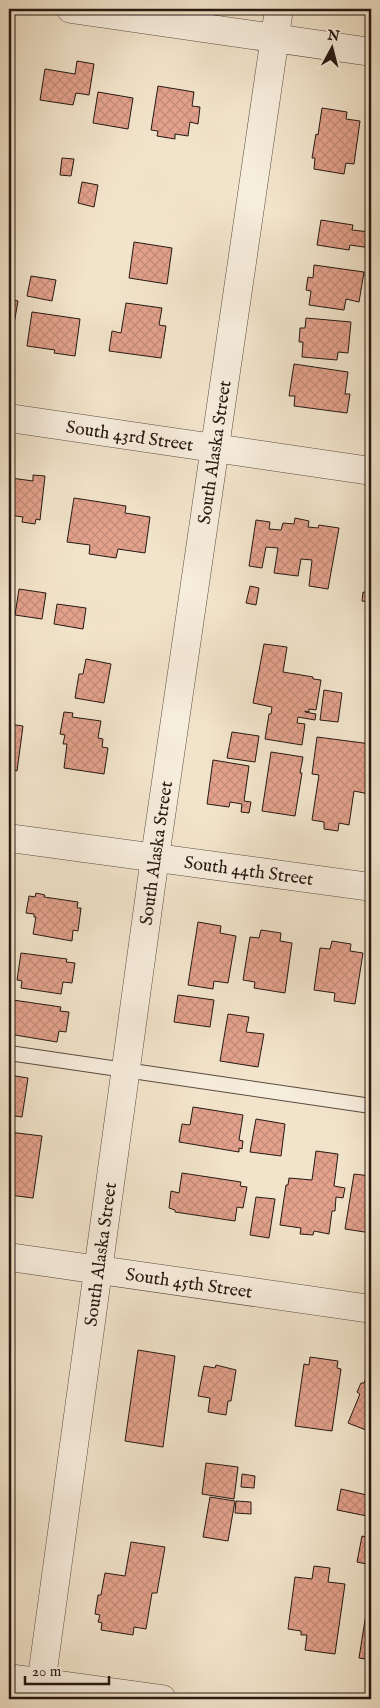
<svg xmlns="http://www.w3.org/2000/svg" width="380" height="1708" viewBox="0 0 380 1708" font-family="'IM FELL English',serif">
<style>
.building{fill:url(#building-cross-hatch);stroke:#261812}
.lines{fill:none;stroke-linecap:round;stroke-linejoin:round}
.service-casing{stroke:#594b40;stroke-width:16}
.minor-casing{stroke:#594b40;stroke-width:29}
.tertiary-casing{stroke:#594b40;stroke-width:29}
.service{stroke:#f7eddd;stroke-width:14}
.minor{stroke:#f7eddd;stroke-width:28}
.tertiary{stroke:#f7eddd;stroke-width:28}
.labels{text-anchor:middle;stroke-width:4;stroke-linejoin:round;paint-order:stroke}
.street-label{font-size:18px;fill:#261812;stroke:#f7eddd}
</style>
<defs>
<pattern id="building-cross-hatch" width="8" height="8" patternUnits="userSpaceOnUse" patternTransform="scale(1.25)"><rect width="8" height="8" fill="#e4a28d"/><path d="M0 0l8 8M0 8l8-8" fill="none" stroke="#c38b79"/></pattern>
</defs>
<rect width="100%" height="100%" fill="#f2e4cb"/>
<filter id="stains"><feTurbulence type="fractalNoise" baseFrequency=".004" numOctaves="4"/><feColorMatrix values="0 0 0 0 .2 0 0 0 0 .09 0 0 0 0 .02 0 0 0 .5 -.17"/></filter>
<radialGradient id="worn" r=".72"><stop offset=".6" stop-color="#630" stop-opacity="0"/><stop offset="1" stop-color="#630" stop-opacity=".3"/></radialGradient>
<g class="building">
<polygon points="77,61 94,64 89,95 76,93 73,105 40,100 45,69 75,74"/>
<polygon points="158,86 194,92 192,106 200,107 198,124 190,122 188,136 175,134 175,139 157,136 158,131 151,130"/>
<polygon points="98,92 133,98 128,129 93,123"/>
<polygon points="322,108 347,112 346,119 360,121 354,164 346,163 344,174 314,169 315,158 312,158 316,134 318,135"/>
<polygon points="62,158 74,159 71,176 60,175"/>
<polygon points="82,182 98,185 94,207 78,203"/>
<polygon points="321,220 353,225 352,230 370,232 371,223 371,248 350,245 349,250 317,245"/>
<polygon points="134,242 172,248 167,284 129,278"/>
<polygon points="368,256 371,256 371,277 365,276"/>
<polygon points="314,265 364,272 359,302 346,299 344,310 309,305 311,291 306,290 308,277 313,278"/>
<polygon points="31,276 56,280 52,301 27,296"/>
<polygon points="9,299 18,301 10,347 9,347"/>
<polygon points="126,303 162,308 159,325 166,326 161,358 109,351 112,331 121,333"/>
<polygon points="32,312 80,319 75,356 54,353 55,350 27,346"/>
<polygon points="306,318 351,322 348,353 338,352 337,360 302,357 303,342 299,342 300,328 305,328"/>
<polygon points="294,364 348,372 345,394 350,394 347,413 294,406 295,396 289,396"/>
<polygon points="33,475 45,476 40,520 36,519 35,524 22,522 23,517 9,515 9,480 11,480 11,478 33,481"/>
<polygon points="74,498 126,506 125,513 150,517 145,553 118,549 116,558 89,554 90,545 67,542"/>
<polygon points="295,518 309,521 308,527 318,528 319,525 339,528 328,589 309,586 312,560 301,559 298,576 274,573 278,548 266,547 262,568 249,566 256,520 270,522 269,529 281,530 283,523 294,524"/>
<polygon points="250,586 259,588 256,605 246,603"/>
<polygon points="19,589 46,593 42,619 15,615"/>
<polygon points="363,592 371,593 371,602 362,601"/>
<polygon points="57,604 86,608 83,629 54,624"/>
<polygon points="264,644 287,647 283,672 313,677 313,679 321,680 316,710 309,709 309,712 305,711 305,712 316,714 315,720 298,717 297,723 305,724 302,745 265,739 269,714 271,714 272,707 253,703"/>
<polygon points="86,659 111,664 104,703 75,698 79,674 83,674"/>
<polygon points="324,690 342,693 338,722 320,720"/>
<polygon points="64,712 73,713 72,717 101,721 98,738 103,739 102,747 108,748 104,774 64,768 67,744 63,744 65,735 60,734"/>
<polygon points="9,724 23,726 17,771 9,769"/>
<polygon points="232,732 259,736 255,762 227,758"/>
<polygon points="317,737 371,744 371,781 369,794 354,791 349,825 339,823 338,831 324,829 324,822 312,820 319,775 312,774"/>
<polygon points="271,752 303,757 300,773 302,773 295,816 262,811"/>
<polygon points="213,760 249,766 244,801 251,802 249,813 241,812 242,804 230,802 229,807 207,804"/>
<polygon points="36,893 45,895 44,897 78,902 77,908 81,908 78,931 73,930 72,941 33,934 36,917 34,917 34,914 26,913 29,896 35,897"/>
<polygon points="198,922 221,926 220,933 236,936 228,983 214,981 213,989 188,985"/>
<polygon points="261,930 281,933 280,941 292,943 285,993 254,988 255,982 243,980 250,937 259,938"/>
<polygon points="332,941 351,944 350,951 363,953 355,1004 334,1001 335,993 314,990 320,948 330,949"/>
<polygon points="21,953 67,959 66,962 75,963 72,983 63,982 61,994 21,988 22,981 17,980"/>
<polygon points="178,995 214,1000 210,1027 174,1022"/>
<polygon points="13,1000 61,1007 60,1011 69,1012 66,1032 59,1031 57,1042 9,1034"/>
<polygon points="228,1014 249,1017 246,1032 264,1034 258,1067 220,1061"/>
<polygon points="9,1075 28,1078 22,1117 9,1115"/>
<polygon points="193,1107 243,1115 239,1140 243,1141 242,1149 239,1148 239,1152 179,1142 182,1124 190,1125"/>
<polygon points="256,1119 285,1124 281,1156 250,1152"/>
<polygon points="9,1132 42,1136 33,1198 9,1195"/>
<polygon points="316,1151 338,1154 334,1186 345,1188 343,1198 336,1197 335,1211 332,1211 329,1234 314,1231 313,1235 300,1234 301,1228 280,1225 286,1185 288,1185 289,1178 312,1180"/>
<polygon points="182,1173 241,1182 240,1186 247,1187 243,1208 237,1207 235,1221 175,1212 175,1210 169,1208 171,1191 179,1193"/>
<polygon points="354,1174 371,1176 371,1233 345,1229"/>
<polygon points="256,1197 275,1199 269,1238 250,1235"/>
<polygon points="138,1350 175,1356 163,1447 125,1441"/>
<polygon points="310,1357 338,1361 337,1368 341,1369 332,1431 295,1426 304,1364 309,1365"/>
<polygon points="216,1365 236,1370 231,1401 228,1401 226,1415 208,1412 210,1398 198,1396 204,1366 215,1368"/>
<polygon points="369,1371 371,1372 371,1432 348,1423 360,1394 357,1392 361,1383 364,1383"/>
<polygon points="206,1463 238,1467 234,1499 202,1494"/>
<polygon points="242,1474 255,1476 254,1488 241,1487"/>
<polygon points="341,1489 371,1496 367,1516 337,1510"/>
<polygon points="210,1497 235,1501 228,1541 203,1537"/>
<polygon points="236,1501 251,1502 251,1514 235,1513"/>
<polygon points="371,1532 371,1565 357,1562 362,1536 370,1538"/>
<polygon points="131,1542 165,1547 157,1593 152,1593 146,1629 134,1627 133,1635 101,1630 102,1623 98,1622 100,1615 95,1614 98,1595 101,1595 105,1573 125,1576"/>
<polygon points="314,1566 330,1568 328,1582 345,1584 335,1654 305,1650 307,1635 301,1635 301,1631 288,1629 295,1577 312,1579"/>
<polygon points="370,1606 371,1606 371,1660 359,1658 366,1614 368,1614"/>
</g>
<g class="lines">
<defs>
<polyline id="service" points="9,1053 371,1106"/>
<g id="minor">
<polyline points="71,9 371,52"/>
<path id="s1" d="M 9,418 L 371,471"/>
<path id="s2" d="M 9,838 L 371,887"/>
<path id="s3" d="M 9,1257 L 371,1309"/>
<polyline points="9,1678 162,1699"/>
</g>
<g id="tertiary">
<path id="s4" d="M 39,1699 L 155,857 L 279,9"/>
</g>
</defs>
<use href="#service" class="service-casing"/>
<use href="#minor" class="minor-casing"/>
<use href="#tertiary" class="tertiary-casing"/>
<use href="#service" class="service"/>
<use href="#minor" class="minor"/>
<use href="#tertiary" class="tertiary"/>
</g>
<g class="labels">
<g class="street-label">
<text dy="6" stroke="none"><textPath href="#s1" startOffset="122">South 43rd Street</textPath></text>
<text dy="6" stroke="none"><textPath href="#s4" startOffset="1259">South Alaska Street</textPath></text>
<text dy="6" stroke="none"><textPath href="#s4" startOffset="854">South Alaska Street</textPath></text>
<text dy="6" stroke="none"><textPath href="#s2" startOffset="242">South 44th Street</textPath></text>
<text dy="6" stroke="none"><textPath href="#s4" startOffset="449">South Alaska Street</textPath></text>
<text dy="6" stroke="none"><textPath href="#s3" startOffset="182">South 45th Street</textPath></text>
</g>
</g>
<rect width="380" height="1708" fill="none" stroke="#f2e4cb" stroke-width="30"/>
<rect x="10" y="10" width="360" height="1688" fill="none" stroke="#261812" stroke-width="2.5"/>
<rect x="15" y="15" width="350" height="1678" fill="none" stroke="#261812"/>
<g transform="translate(332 48) rotate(7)" stroke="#f7eddd" stroke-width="4" paint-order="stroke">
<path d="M0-4L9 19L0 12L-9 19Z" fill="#261812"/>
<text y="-8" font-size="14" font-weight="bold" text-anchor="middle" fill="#261812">N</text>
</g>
<path d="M25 1676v8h84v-8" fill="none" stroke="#261812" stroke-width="2.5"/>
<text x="32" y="1676" font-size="15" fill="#261812" stroke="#f7eddd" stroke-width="4" paint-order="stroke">20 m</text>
<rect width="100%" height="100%" filter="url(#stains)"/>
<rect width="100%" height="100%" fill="url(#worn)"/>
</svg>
